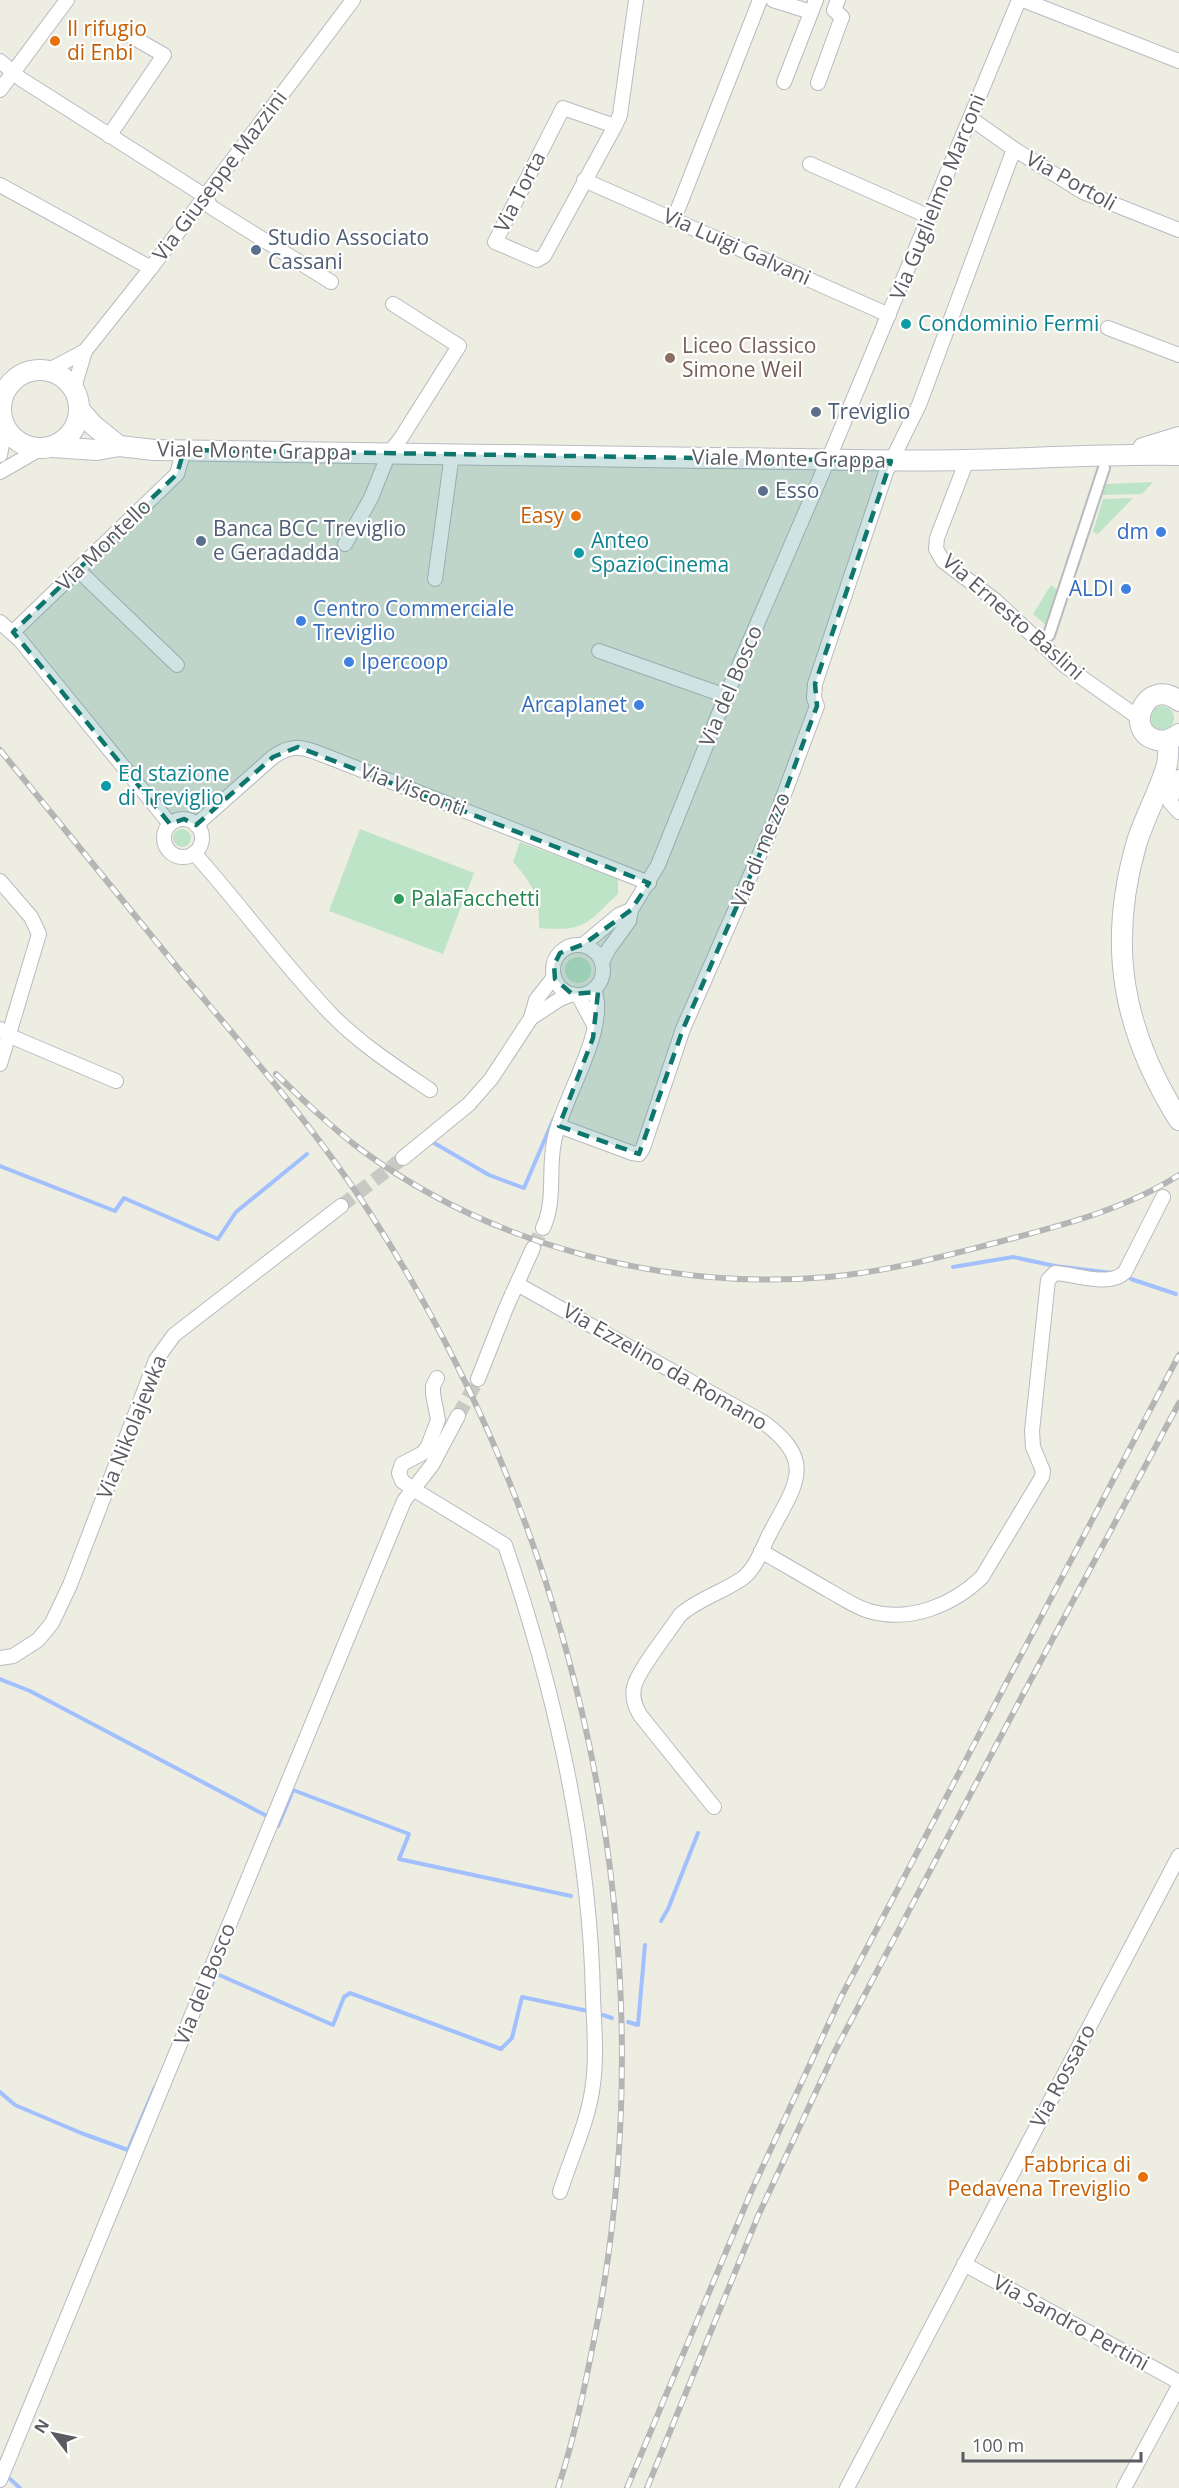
<svg xmlns="http://www.w3.org/2000/svg" width="1179" height="2488" viewBox="0 0 1179 2488" font-family="'Open Sans',sans-serif">
<style>
.green{fill:#bee4c7}
.lines{fill:none;stroke-linecap:round;stroke-linejoin:round}
.stream{stroke:#a2c0fd;stroke-width:4}
.minor-tunnel{stroke:#c8c9c2;stroke-width:14;stroke-dasharray:14 7;stroke-linecap:butt}
.pedestrian-casing{stroke:#b9bac0;stroke-width:14}
.minor-casing{stroke:#b9bac0;stroke-width:16}
.secondary-casing{stroke:#babcc3;stroke-width:22}
.pedestrian{stroke:#fff;stroke-width:10}
.minor{stroke:#fff;stroke-width:14}
.secondary{stroke:#fff;stroke-width:20}
.rail-casing{stroke:#b5b5b6;stroke-width:6}
.rail{stroke:#fff;stroke-width:4;stroke-dasharray:11;stroke-linecap:butt}
.marked{fill:#0f766e;fill-opacity:0.2;stroke:#0f766e;stroke-width:4.5;stroke-dasharray:12 8;stroke-linejoin:round}
.food-dot{fill:#e8710a;stroke:#fff;stroke-width:2}
.service-dot{fill:#5c6f8a;stroke:#fff;stroke-width:2}
.culture-dot{fill:#0f9aa8;stroke:#fff;stroke-width:2}
.education-dot{fill:#8d6e63;stroke:#fff;stroke-width:2}
.shop-dot{fill:#3f7fe0;stroke:#fff;stroke-width:2}
.leisure-dot{fill:#2e9e5b;stroke:#fff;stroke-width:2}
.labels{text-anchor:middle;stroke-width:4.5;stroke-linejoin:round;paint-order:stroke}
.food-label{font-size:21px;fill:#c56008;stroke:#fff;text-anchor:end}
.street-label{font-size:21px;fill:#5a5c62;stroke:#fff}
.service-label{font-size:21px;fill:#4e5e75;stroke:#fff;text-anchor:start}
.culture-label{font-size:21px;fill:#0d838f;stroke:#fff;text-anchor:start}
.education-label{font-size:21px;fill:#785e54;stroke:#fff;text-anchor:start}
.shop-label{font-size:21px;fill:#366cbe;stroke:#fff;text-anchor:end}
.leisure-label{font-size:21px;fill:#27864d;stroke:#fff;text-anchor:start}
</style>
<rect width="100%" height="100%" fill="#edede2"/>
<g class="green">
<polygon points="1153,482 1142,494 1102,495 1105,484"/>
<polygon points="1133,498 1098,534 1093,532 1103,499"/>
<polygon points="1051,585 1057,590 1046,625 1033,614"/>
<circle cx="1162" cy="718" r="12"/>
<polygon points="360,829 474,873 443,954 329,911"/>
<circle cx="182" cy="838" r="9"/>
<path d="M 520,842 L 618,879 L 618,894 C 586,923 587,932 539,928 C 540,898 533,884 513,862 Z"/>
<circle cx="578" cy="970" r="13"/>
</g>
<g class="lines">
<g class="stream">
<polyline points="429,1140 489,1175 524,1188 554,1118"/>
<polyline points="0,1166 115,1211 124,1198 218,1239 236,1212 307,1154"/>
<polyline points="953,1267 1013,1257 1055,1266 1112,1273"/>
<polyline points="1131,1279 1176,1294"/>
<polyline points="0,1679 30,1691 267,1816"/>
<polyline points="278,1826 293,1790 409,1834 399,1859 571,1896"/>
<polyline points="661,1921 668,1909 698,1833"/>
<polyline points="209,1990 217,1974 333,2025 344,1997 350,1993 501,2049 512,2038 522,1997 588,2011"/>
<polyline points="603,2015 612,2018"/>
<polyline points="628,2022 638,2025 645,1945"/>
<polyline points="0,2092 15,2105 81,2133 128,2150 155,2087"/>
<polyline points="10,2479 20,2488"/>
</g>
<g class="minor-tunnel">
<polyline points="341,1206 403,1158"/>
<polyline points="533,1248 543,1228"/>
<polyline points="458,1416 478,1379"/>
</g>
<defs>
<polyline id="pedestrian" points="1049,635 1104,468"/>
<g id="minor">
<polyline points="773,0 811,12"/>
<polyline points="1023,0 1179,61"/>
<polyline points="0,61 21,79 205,196 211,207 331,282"/>
<polyline points="784,82 816,0"/>
<polyline points="818,83 842,17 834,10 838,0"/>
<polyline points="0,90 67,0"/>
<polyline points="970,118 1014,149 1083,192 1179,230"/>
<polyline points="615,126 563,108 495,242 537,260 544,256 615,126 620,115 636,0"/>
<polyline points="109,136 164,55 129,35"/>
<polyline points="810,164 930,217"/>
<polyline points="584,180 889,315"/>
<polyline points="0,185 151,268"/>
<polyline points="674,219 760,0"/>
<polyline points="1108,328 1179,355"/>
<polyline points="40,370 55,367 85,351"/>
<polyline points="76,396 76,381 85,351 151,268 353,0"/>
<polyline points="0,455 5,427"/>
<polyline points="967,460 937,538 936,549 943,561 996,601 1064,665 1139,718"/>
<polyline points="0,472 40,449"/>
<polyline points="345,544 371,498 389,453 401,438 459,346 393,304"/>
<polyline points="78,570 177,665"/>
<polyline points="435,579 452,454"/>
<polyline points="0,622 20,640 170,824"/>
<polyline points="13,632 177,474 184,450"/>
<polyline points="599,651 726,696"/>
<polyline points="1179,777 1170,802 1179,812"/>
<circle cx="183" cy="838" r="19"/>
<path d="M 196,825 L 273,757 C 296,741 306,749 331,758 L 649,883"/>
<path d="M 194,853 C 241,905 282,963 331,1014 C 360,1044 396,1067 430,1090"/>
<polyline points="0,881 31,917 39,934 0,1064"/>
<circle cx="578" cy="970" r="25"/>
<polyline points="583,945 619,915 631,910"/>
<polyline points="602,962 608,950 629,921 631,910 658,865 726,696 834,446 1019,0"/>
<polyline points="578,995 594,1025"/>
<polyline points="531,1018 560,999 572,994"/>
<polyline points="0,1029 10,1036 116,1081"/>
<polyline points="559,1126 632,1153 639,1154 643,1148 683,1029 773,824 817,706 814,698 815,684 886,472 919,405 1014,149"/>
<polyline points="403,1158 469,1104 491,1079 531,1018 536,1000 554,977"/>
<path d="M 543,1228 C 556,1200 548,1171 554,1142 C 561,1100 610,1030 594,989"/>
<path d="M 517,1284 L 763,1422 C 818,1462 795,1485 769,1535 C 762,1549 756,1568 743,1578 C 723,1592 698,1599 680,1615 C 669,1632 638,1670 634,1687 C 632,1698 635,1706 640,1715 L 714,1807"/>
<path d="M 437,1378 L 433,1386 L 433,1394 L 438,1420 L 428,1446 L 423,1453 L 402,1464 L 399,1473 L 402,1481 L 413,1489 L 505,1545 C 555,1691 590,1842 593,1997 C 594,2026 597,2055 593,2084 C 589,2120 571,2157 560,2192"/>
<polyline points="478,1379 506,1308 533,1248"/>
<path d="M 761,1551 C 783,1564 806,1577 828,1590 C 841,1597 855,1607 869,1611 C 910,1623 953,1605 982,1577 L 1042,1477 L 1043,1471 L 1033,1447 L 1032,1431 L 1048,1280 L 1055,1273 C 1075,1274 1109,1288 1125,1272 L 1163,1197"/>
<polyline points="0,1658 13,1656 38,1640 52,1623 70,1585 156,1360 174,1335 341,1206"/>
<polyline points="964,2264 1179,2382"/>
<polyline points="0,2480 404,1501 432,1465 458,1416"/>
<polyline points="847,2488 1179,1856"/>
<polyline points="1124,2488 1179,2386"/>
</g>
<g id="secondary">
<circle cx="40" cy="409" r="39"/>
<polyline points="79,409 93,425 119,446"/>
<path d="M 52,447 L 97,450 L 119,446 L 154,450 L 709,458 C 794,458 879,462 964,460 C 1036,459 1107,453 1179,455"/>
<polyline points="1143,448 1179,437"/>
<path d="M 1179,701 C 1146,675 1122,732 1157,740 C 1166,742 1172,739 1179,734"/>
<path d="M 1168,740 C 1168,749 1169,759 1166,768 C 1158,794 1144,818 1136,845 C 1107,947 1123,1031 1179,1120"/>
</g>
</defs>
<use href="#pedestrian" class="pedestrian-casing"/>
<use href="#minor" class="minor-casing"/>
<use href="#secondary" class="secondary-casing"/>
<use href="#pedestrian" class="pedestrian"/>
<use href="#minor" class="minor"/>
<use href="#secondary" class="secondary"/>
<defs>
<g id="rail">
<path d="M 0,750 C 59,822 118,895 177,967 C 243,1046 312,1124 368,1210 C 579,1534 669,1937 598,2319 C 587,2376 576,2433 558,2488"/>
<path d="M 276,1074 C 303,1100 330,1126 360,1149 C 492,1246 666,1291 828,1277 C 884,1272 937,1258 991,1244 C 1055,1227 1123,1211 1179,1175"/>
<polyline points="627,2488 751,2192 841,1997 1179,1355"/>
<polyline points="647,2488 758,2216 835,2051 1020,1700 1179,1403"/>
</g>
</defs>
<use href="#rail" class="rail-casing"/>
<use href="#rail" class="rail"/>
</g>
<path class="marked" d="M 184,450 L 891,461 L 815,684 L 817,706 L 773,824 L 683,1029 L 639,1154 L 559,1126 L 593,1038 L 598,992 L 572,994 L 555,979 L 554,965 L 560,953 L 584,944 L 631,910 L 649,883 L 298,747 L 273,757 L 196,825 L 184,819 L 170,824 L 13,632 L 177,474 Z"/>
<g class="food-dot">
<circle cx="55" cy="41" r="6"/>
<circle cx="576" cy="516" r="6"/>
<circle cx="1143" cy="2177" r="6"/>
</g>
<g class="service-dot">
<circle cx="256" cy="250" r="6"/>
<circle cx="816" cy="412" r="6"/>
<circle cx="763" cy="491" r="6"/>
<circle cx="201" cy="541" r="6"/>
</g>
<g class="culture-dot">
<circle cx="906" cy="324" r="6"/>
<circle cx="579" cy="553" r="6"/>
<circle cx="106" cy="786" r="6"/>
</g>
<circle class="education-dot" cx="670" cy="358" r="6"/>
<g class="shop-dot">
<circle cx="1161" cy="532" r="6"/>
<circle cx="1126" cy="589" r="6"/>
<circle cx="301" cy="621" r="6"/>
<circle cx="349" cy="662" r="6"/>
<circle cx="639" cy="705" r="6"/>
</g>
<circle class="leisure-dot" cx="399" cy="899" r="6"/>
<g class="labels">
<g class="food-label">
<text x="67" y="36" text-anchor="start">Il rifugio<tspan x="67" dy="24">di Enbi</tspan></text>
<text x="564" y="523">Easy</text>
<text x="1131" y="2172">Fabbrica di<tspan x="1131" dy="24">Pedavena Treviglio</tspan></text>
</g>
<g class="street-label">
<text transform="translate(220 176) rotate(-53)" y="7">Via Giuseppe Mazzini</text>
<text transform="translate(1071 181) rotate(29)" y="7">Via Portoli</text>
<text transform="translate(520 192) rotate(-63)" y="7">Via Torta</text>
<text transform="translate(938 197) rotate(-68)" y="7">Via Guglielmo Marconi</text>
<text transform="translate(737 247) rotate(24)" y="7">Via Luigi Galvani</text>
<text transform="translate(254 451) rotate(1)" y="7">Viale Monte Grappa</text>
<text transform="translate(789 459) rotate(1)" y="7">Viale Monte Grappa</text>
<text transform="translate(104 545) rotate(-44)" y="7">Via Montello</text>
<text transform="translate(1013 617) rotate(41)" y="7">Via Ernesto Baslini</text>
<text transform="translate(731 686) rotate(-67)" y="7">Via del Bosco</text>
<text transform="translate(413 790) rotate(21)" y="7">Via Visconti</text>
<text transform="translate(761 850) rotate(-68)" y="7">Via di mezzo</text>
<text transform="translate(665 1367) rotate(30)" y="7">Via Ezzelino da Romano</text>
<text transform="translate(132 1427) rotate(-68)" y="7">Via Nikolajewka</text>
<text transform="translate(205 1984) rotate(-68)" y="7">Via del Bosco</text>
<text transform="translate(1063 2076) rotate(-62)" y="7">Via Rossaro</text>
<text transform="translate(1071 2323) rotate(29)" y="7">Via Sandro Pertini</text>
</g>
<g class="service-label">
<text x="268" y="245">Studio Associato<tspan x="268" dy="24">Cassani</tspan></text>
<text x="828" y="419">Treviglio</text>
<text x="775" y="498">Esso</text>
<text x="213" y="536">Banca BCC Treviglio<tspan x="213" dy="24">e Geradadda</tspan></text>
</g>
<g class="culture-label">
<text x="918" y="331">Condominio Fermi</text>
<text x="591" y="548">Anteo<tspan x="591" dy="24">SpazioCinema</tspan></text>
<text x="118" y="781">Ed stazione<tspan x="118" dy="24">di Treviglio</tspan></text>
</g>
<g class="education-label">
<text x="682" y="353">Liceo Classico<tspan x="682" dy="24">Simone Weil</tspan></text>
</g>
<g class="shop-label">
<text x="1149" y="539">dm</text>
<text x="1114" y="596">ALDI</text>
<text x="313" y="616" text-anchor="start">Centro Commerciale<tspan x="313" dy="24">Treviglio</tspan></text>
<text x="361" y="669" text-anchor="start">Ipercoop</text>
<text x="627" y="712">Arcaplanet</text>
</g>
<g class="leisure-label">
<text x="411" y="906">PalaFacchetti</text>
</g>
</g>
<g transform="translate(54 2434) rotate(302)" stroke="#ffffff" stroke-width="4.5" paint-order="stroke">
<path d="M0-4.5L10 22L0 15L-10 22Z" fill="#5a5c62"/>
<text y="-9" font-size="16" font-weight="bold" text-anchor="middle" fill="#5a5c62">N</text>
</g>
<path d="M963 2452v9h178v-9" fill="none" stroke="#5a5c62" stroke-width="3"/>
<text x="972" y="2452" font-size="18" fill="#5a5c62" stroke="#ffffff" stroke-width="4.5" paint-order="stroke">100 m</text>
</svg>
